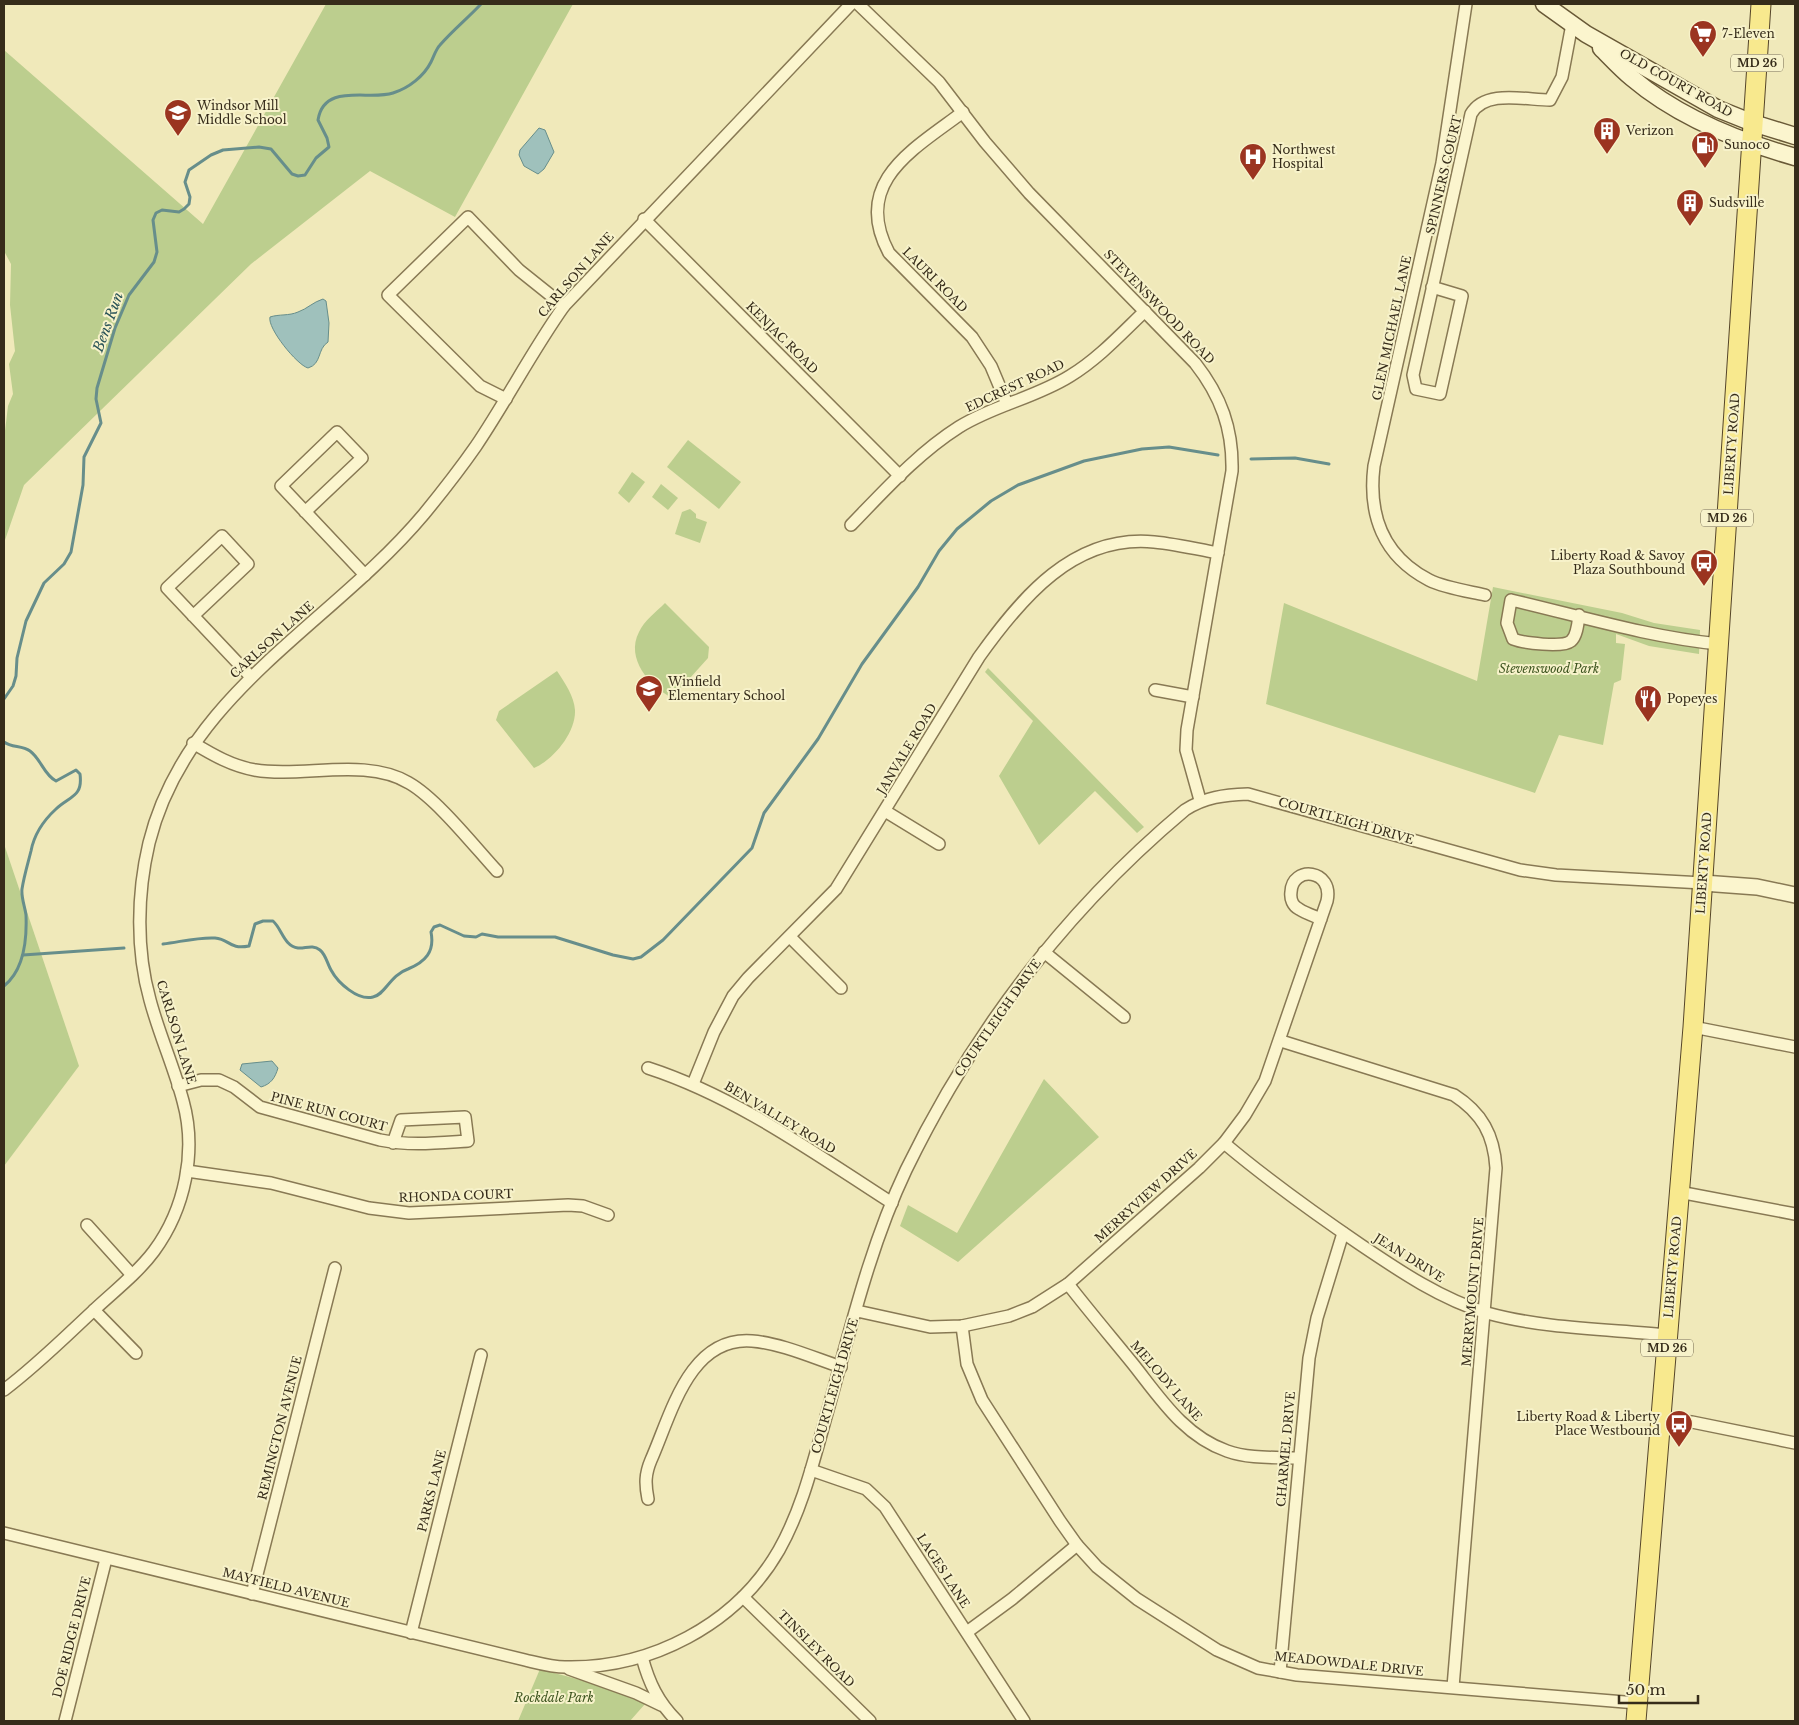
<svg xmlns="http://www.w3.org/2000/svg" width="1799" height="1725" viewBox="0 0 1799 1725" font-family="'Libre Baskerville',serif">
<style>
.green{fill:#bcce8e}
.water{fill:#9fc1bc;stroke:#678e8b}
.lines{fill:none;stroke-linecap:round;stroke-linejoin:round}
.stream{stroke:#678e8b;stroke-width:3}
.minor-casing{stroke:#887954;stroke-width:14}
.tertiary-casing{stroke:#887954;stroke-width:18}
.secondary-casing{stroke:#695937;stroke-width:19}
.primary-casing{stroke:#554529;stroke-width:21}
.minor{stroke:#fbf5ce;stroke-width:11}
.tertiary{stroke:#fbf5ce;stroke-width:15}
.secondary{stroke:#fbf5ce;stroke-width:16}
.primary{stroke:#f8e98e;stroke-width:19}
.labels{text-anchor:middle;stroke-width:4;stroke-linejoin:round;paint-order:stroke}
.shield{fill:#f7f2ca;stroke:#70674f;stroke-width:1}
.shield-label{font-size:11px;font-weight:bold;fill:#362c1a}
.poi-label{font-size:12px;fill:#362c1a;stroke:#f7f2ca;text-anchor:start}
.street-label{font-size:12px;fill:#362c1a;stroke:#f7f2ca}
.park-label{font-size:12px;font-style:italic;fill:#3d541f;stroke:#f7f2ca}
.water-label{font-size:14px;font-style:italic;fill:#285257;stroke:#f7f2ca}
</style>
<rect width="100%" height="100%" fill="#f0e9ba"/>
<g class="green">
<polygon points="326,4 573,4 455,217 370,171 251,264 24,485 4,543 4,439 8,406 13,394 9,364 15,351 10,305 11,264 4,251 4,50 203,224"/>
<polygon points="688,440 741,482 719,509 667,467"/>
<polygon points="632,472 645,482 629,503 618,493"/>
<polygon points="661,484 678,498 668,510 652,497"/>
<polygon points="690,509 696,514 696,518 707,522 700,543 675,534 682,512"/>
<polygon points="1493,587 1622,613 1654,623 1700,630 1699,654 1649,646 1616,634 1616,643 1625,644 1621,680 1614,683 1603,745 1559,735 1535,793 1266,704 1284,603 1477,681"/>
<path d="M 665,603 L 709,647 L 708,658 L 672,698 C 650,686 625,659 639,632 C 644,621 656,612 665,603 Z"/>
<polygon points="988,668 1144,827 1137,833 1095,791 1039,845 999,776 1033,721 985,672"/>
<path d="M 557,671 C 565,683 574,696 575,710 C 576,733 553,760 534,768 L 496,720 L 499,711 Z"/>
<polygon points="4,844 79,1066 4,1166"/>
<polygon points="1044,1079 1099,1137 958,1262 900,1226 908,1205 957,1233"/>
<path d="M 540,1669 C 575,1679 613,1687 645,1704 L 630,1721 L 518,1721 Z"/>
</g>
<g class="water">
<polygon points="539,128 545,130 554,152 544,169 538,174 524,166 519,155 520,150"/>
<path d="M 323,299 L 326,301 L 329,323 L 328,342 C 317,349 322,364 308,368 C 297,365 267,328 270,317 C 279,314 289,316 298,312 C 307,309 313,302 323,299 Z"/>
<path d="M 272,1061 L 278,1068 C 275,1078 271,1084 261,1087 L 240,1070 L 242,1064 Z"/>
</g>
<g class="lines">
<g class="stream">
<polyline points="1251,459 1295,458 1329,464"/>
<path d="M 4,699 L 13,686 L 16,676 L 17,658 L 26,621 L 44,583 L 64,564 L 71,552 L 83,485 L 84,457 L 101,423 L 96,399 L 97,388 L 115,328 L 129,295 L 154,262 L 157,252 L 153,220 L 156,213 L 162,210 L 179,212 L 184,209 L 189,204 L 190,197 L 185,182 L 189,170 L 211,155 L 223,150 L 259,147 L 271,149 L 292,174 L 298,176 L 305,175 L 316,158 L 329,147 L 327,138 L 318,120 C 324,82 369,101 393,93 C 409,88 424,76 431,62 C 434,56 436,49 440,45 C 453,30 468,18 481,4"/>
<path d="M 4,742 C 12,748 22,745 30,751 C 41,759 44,775 56,781 L 76,770 L 80,774 C 83,797 70,796 56,809 C 44,820 34,835 31,851 C 28,863 24,876 22,889 C 21,897 25,907 26,915 C 27,940 24,970 4,986"/>
<path d="M 163,944 C 180,942 198,937 215,938 C 230,939 229,950 249,946 L 255,924 L 263,921 L 273,921 C 282,929 284,946 298,948 C 305,949 312,944 320,950 C 326,955 327,963 331,970 C 338,983 358,1001 373,997 C 385,995 390,975 408,969 C 425,962 435,952 431,932 L 434,927 L 440,925 L 464,936 L 476,937 L 482,934 L 498,937 L 555,937 L 613,955 L 633,959 L 641,957 L 663,940 L 752,848 L 764,813 L 818,739 L 862,664 L 918,587 L 939,551 L 957,529 L 991,501 L 1018,485 L 1084,461 L 1142,449 L 1169,447 L 1218,455"/>
<polyline points="23,955 124,948"/>
</g>
<defs>
<g id="minor">
<path d="M 858,4 L 939,82 L 985,142 L 1029,193 L 1195,363 C 1221,396 1233,429 1232,471 L 1187,730 L 1186,750 L 1200,800"/>
<path d="M 1466,4 L 1442,163 L 1374,466 C 1368,515 1383,556 1429,580 C 1445,588 1467,591 1485,595"/>
<path d="M 963,112 C 914,149 851,182 889,253 L 972,337 L 991,366 L 1007,404"/>
<polyline points="644,219 900,476"/>
<path d="M 1432,287 L 1462,296 L 1440,394 L 1416,389 L 1413,375 L 1471,114 C 1485,89 1526,100 1550,100 L 1562,77 L 1572,24"/>
<polyline points="506,399 480,386 388,295 468,217 519,270 564,306"/>
<polyline points="305,512 362,458 337,432 281,486 365,575"/>
<path d="M 851,525 C 885,490 918,453 959,427 C 994,405 1035,398 1070,376 C 1098,359 1121,334 1145,311"/>
<path d="M 1579,615 C 1578,623 1577,636 1571,641 C 1563,648 1523,643 1513,639 L 1507,623 L 1511,600 C 1580,616 1648,637 1719,644"/>
<polyline points="193,616 248,564 222,536 167,588 251,677"/>
<polyline points="1155,690 1193,697"/>
<path d="M 193,743 C 213,755 232,766 255,770 C 302,778 366,757 409,783 C 437,799 474,846 497,871"/>
<polyline points="885,811 939,844"/>
<polyline points="790,937 841,988"/>
<polyline points="1044,952 1124,1017"/>
<polyline points="1693,1027 1795,1047"/>
<path d="M 1281,1041 L 1454,1095 C 1482,1113 1494,1135 1496,1168 L 1453,1687"/>
<path d="M 648,1068 C 737,1097 814,1153 892,1203"/>
<path d="M 693,1084 L 714,1032 L 733,996 L 748,978 L 836,889 L 979,657 C 1021,598 1074,534 1154,542 C 1175,544 1197,549 1218,553"/>
<path d="M 178,1086 L 201,1080 L 219,1080 L 234,1087 L 260,1107 L 380,1140 C 410,1146 437,1143 468,1141 L 465,1117 L 401,1120 L 393,1143"/>
<path d="M 1224,1143 C 1268,1180 1314,1213 1361,1245 C 1401,1272 1441,1299 1487,1313 C 1545,1329 1608,1329 1668,1335"/>
<polyline points="187,1171 271,1183 369,1208 409,1213 568,1205 583,1206 608,1215"/>
<polyline points="1679,1192 1795,1214"/>
<polyline points="87,1225 132,1275"/>
<path d="M 1068,1284 C 1089,1311 1111,1337 1133,1364 C 1160,1398 1184,1436 1227,1451 C 1249,1459 1276,1457 1299,1458"/>
<polyline points="94,1310 136,1353"/>
<path d="M 857,1311 L 930,1327 L 962,1326 L 1009,1316 L 1032,1307 L 1068,1284 L 1199,1168 L 1224,1143 L 1245,1115 L 1265,1081 L 1327,901 C 1334,869 1292,865 1291,892 C 1290,899 1293,906 1299,909 C 1305,913 1314,916 1321,919"/>
<polyline points="962,1326 967,1364 982,1400 1060,1521 1077,1545 1097,1567 1137,1599 1217,1650 1258,1668 1297,1675 1637,1703"/>
<path d="M 4,1390 C 36,1366 64,1338 93,1311 C 113,1292 137,1274 154,1251 C 185,1209 197,1151 183,1101 C 174,1067 159,1034 150,1000 C 136,950 137,894 149,843 C 186,693 331,625 424,514 C 442,492 460,469 476,446 C 507,400 532,351 564,306 L 851,4"/>
<polyline points="1661,1420 1692,1422 1795,1443"/>
<polyline points="811,1470 866,1489 885,1507 1024,1721"/>
<path d="M 648,1499 C 645,1484 645,1474 651,1460 C 671,1415 689,1336 752,1341 C 780,1343 814,1358 841,1367"/>
<path d="M 4,1533 L 525,1660 C 538,1663 552,1667 565,1667 C 650,1669 736,1625 779,1550 C 801,1511 812,1467 824,1424 C 848,1340 868,1250 906,1170 C 973,1032 1067,909 1185,810 C 1205,797 1224,795 1248,794 L 1520,870 L 1556,875 L 1703,883"/>
<polyline points="252,1594 335,1268"/>
<polyline points="743,1597 870,1721"/>
<polyline points="967,1632 1012,1599 1077,1545"/>
<polyline points="411,1633 481,1355"/>
<path d="M 642,1657 C 649,1683 658,1702 677,1721"/>
<polyline points="569,1669 636,1693 661,1705"/>
<polyline points="1280,1672 1309,1358 1317,1318 1343,1233"/>
<polyline points="65,1721 106,1559"/>
</g>
<polyline id="tertiary" points="1703,883 1757,887 1795,895"/>
<g id="secondary">
<polyline points="1544,4 1586,34 1718,109 1753,123 1795,136"/>
<path d="M 1601,48 C 1611,58 1621,69 1632,78 C 1678,117 1738,141 1795,157"/>
</g>
<polyline id="primary" points="1636,1721 1693,1027 1761,4"/>
</defs>
<use href="#minor" class="minor-casing"/>
<use href="#tertiary" class="tertiary-casing"/>
<use href="#secondary" class="secondary-casing"/>
<use href="#primary" class="primary-casing"/>
<use href="#minor" class="minor"/>
<use href="#tertiary" class="tertiary"/>
<use href="#secondary" class="secondary"/>
<use href="#primary" class="primary"/>
</g>
<defs>
<symbol id="supermarket-pin" viewBox="-11 -11 22 30"><path d="M0 17L-7.5 6A9.5 9.5 0 1 1 7.5 6Z" fill="#9b3420" stroke="#f7f2ca"/><path d="M-6-5.5h2.5l.6 2H6L4.5 2H-2.5L-4.4-4H-6ZM-1.5 3.2a1.3 1.3 0 1 0 .1 0ZM3 3.2a1.3 1.3 0 1 0 .1 0Z" fill="#fff"/></symbol>
<symbol id="school-pin" viewBox="-11 -11 22 30"><path d="M0 17L-7.5 6A9.5 9.5 0 1 1 7.5 6Z" fill="#9b3420" stroke="#f7f2ca"/><path d="M0-5L7-2L0 1L-7-2ZM-4 1L0 2.5L4 1V4Q0 6-4 4Z" fill="#fff"/></symbol>
<symbol id="building-pin" viewBox="-11 -11 22 30"><path d="M0 17L-7.5 6A9.5 9.5 0 1 1 7.5 6Z" fill="#9b3420" stroke="#f7f2ca"/><path d="M-4-6H4V6H1V3H-1V6H-4ZM-2.5-4.3h1.7v1.8h-1.7ZM.8-4.3h1.7v1.8H.8ZM-2.5-1h1.7V.8h-1.7ZM.8-1h1.7V.8H.8Z" fill="#fff"/></symbol>
<symbol id="fuel-pin" viewBox="-11 -11 22 30"><path d="M0 17L-7.5 6A9.5 9.5 0 1 1 7.5 6Z" fill="#9b3420" stroke="#f7f2ca"/><path d="M-5.5-6h7V0h2V4h1.3V-2.5L3-4.5l.8-.8L6-3V5H2.5V1h-1V6h-7ZM-4.2-4.7v3.2H.2V-4.7Z" fill="#fff"/></symbol>
<symbol id="hospital-pin" viewBox="-11 -11 22 30"><path d="M0 17L-7.5 6A9.5 9.5 0 1 1 7.5 6Z" fill="#9b3420" stroke="#f7f2ca"/><path d="M-5-5h3v3.5h4V-5h3V5h-3V1.5h-4V5h-3Z" fill="#fff"/></symbol>
<symbol id="bus-pin" viewBox="-11 -11 22 30"><path d="M0 17L-7.5 6A9.5 9.5 0 1 1 7.5 6Z" fill="#9b3420" stroke="#f7f2ca"/><path d="M-5-6H5V4H4V6H2V4H-2V6H-4V4H-5ZM-3.5-4V0h7V-4ZM-3.5 1.2v1.5H-2V1.2ZM2 1.2v1.5H3.5V1.2Z" fill="#fff"/></symbol>
<symbol id="restaurant-pin" viewBox="-11 -11 22 30"><path d="M0 17L-7.5 6A9.5 9.5 0 1 1 7.5 6Z" fill="#9b3420" stroke="#f7f2ca"/><path d="M-5-6h1v4h1v-4h1v4h1v-4h1v5L-1.5 .5V6h-2V.5L-5-1ZM5-6V6H3V1.5H1.5Q1.5-4 5-6Z" fill="#fff"/></symbol>
</defs>
<g fill-rule="evenodd">
<use href="#supermarket-pin" x="1687" y="18" width="32" height="43"/>
<use href="#school-pin" x="162" y="97" width="32" height="43"/>
<use href="#building-pin" x="1591" y="115" width="32" height="43"/>
<use href="#fuel-pin" x="1689" y="129" width="32" height="43"/>
<use href="#hospital-pin" x="1237" y="141" width="32" height="43"/>
<use href="#building-pin" x="1674" y="187" width="32" height="43"/>
<use href="#bus-pin" x="1688" y="547" width="32" height="43"/>
<use href="#school-pin" x="633" y="673" width="32" height="43"/>
<use href="#restaurant-pin" x="1632" y="683" width="32" height="43"/>
<use href="#bus-pin" x="1663" y="1408" width="32" height="43"/>
</g>
<g class="labels">
<g class="shield">
<rect x="1731" y="54.5" width="52" height="17" rx="4"/>
<rect x="1701" y="509.5" width="52" height="17" rx="4"/>
<rect x="1641" y="1339.5" width="52" height="17" rx="4"/>
</g>
<g class="shield-label">
<text x="1757" y="67">MD 26</text>
<text x="1727" y="522">MD 26</text>
<text x="1667" y="1352">MD 26</text>
</g>
<g class="poi-label">
<text x="1722" y="38">7-Eleven</text>
<text x="197" y="110">Windsor Mill<tspan x="197" dy="14">Middle School</tspan></text>
<text x="1626" y="135">Verizon</text>
<text x="1724" y="149">Sunoco</text>
<text x="1272" y="154">Northwest<tspan x="1272" dy="14">Hospital</tspan></text>
<text x="1709" y="207">Sudsville</text>
<text x="1685" y="560" text-anchor="end">Liberty Road &amp; Savoy<tspan x="1685" dy="14">Plaza Southbound</tspan></text>
<text x="668" y="686">Winfield<tspan x="668" dy="14">Elementary School</tspan></text>
<text x="1667" y="703">Popeyes</text>
<text x="1660" y="1421" text-anchor="end">Liberty Road &amp; Liberty<tspan x="1660" dy="14">Place Westbound</tspan></text>
</g>
<g class="street-label">
<text transform="translate(1676 83) rotate(29)" y="4">OLD COURT ROAD</text>
<text transform="translate(1444 175) rotate(-77)" y="4">SPINNERS COURT</text>
<text transform="translate(576 275) rotate(-49)" y="4">CARLSON LANE</text>
<text transform="translate(935 280) rotate(45)" y="4">LAURI ROAD</text>
<text transform="translate(1159 307) rotate(46)" y="4">STEVENSWOOD ROAD</text>
<text transform="translate(1392 328) rotate(-78)" y="4">GLEN MICHAEL LANE</text>
<text transform="translate(782 338) rotate(45)" y="4">KENJAC ROAD</text>
<text transform="translate(1015 386) rotate(-25)" y="4">EDCREST ROAD</text>
<text transform="translate(1732 444) rotate(-86)" y="4">LIBERTY ROAD</text>
<text transform="translate(272 640) rotate(-42)" y="4">CARLSON LANE</text>
<text transform="translate(907 749) rotate(-59)" y="4">JANVALE ROAD</text>
<text transform="translate(1346 821) rotate(16)" y="4">COURTLEIGH DRIVE</text>
<text transform="translate(1704 863) rotate(-86)" y="4">LIBERTY ROAD</text>
<text transform="translate(998 1018) rotate(-55)" y="4">COURTLEIGH DRIVE</text>
<text transform="translate(176 1032) rotate(73)" y="4">CARLSON LANE</text>
<text transform="translate(329 1112) rotate(15)" y="4">PINE RUN COURT</text>
<text transform="translate(780 1118) rotate(31)" y="4">BEN VALLEY ROAD</text>
<text transform="translate(456 1196) rotate(-2)" y="4">RHONDA COURT</text>
<text transform="translate(1146 1196) rotate(-42)" y="4">MERRYVIEW DRIVE</text>
<text transform="translate(1409 1258) rotate(32)" y="4">JEAN DRIVE</text>
<text transform="translate(1673 1267) rotate(-85)" y="4">LIBERTY ROAD</text>
<text transform="translate(1473 1292) rotate(-85)" y="4">MERRYMOUNT DRIVE</text>
<text transform="translate(1166 1381) rotate(49)" y="4">MELODY LANE</text>
<text transform="translate(835 1386) rotate(-74)" y="4">COURTLEIGH DRIVE</text>
<text transform="translate(280 1428) rotate(-76)" y="4">REMINGTON AVENUE</text>
<text transform="translate(1286 1449) rotate(-85)" y="4">CHARMEL DRIVE</text>
<text transform="translate(432 1491) rotate(-76)" y="4">PARKS LANE</text>
<text transform="translate(943 1571) rotate(57)" y="4">LAGES LANE</text>
<text transform="translate(286 1588) rotate(14)" y="4">MAYFIELD AVENUE</text>
<text transform="translate(72 1637) rotate(-76)" y="4">DOE RIDGE DRIVE</text>
<text transform="translate(816 1649) rotate(45)" y="4">TINSLEY ROAD</text>
<text transform="translate(1349 1664) rotate(6)" y="4">MEADOWDALE DRIVE</text>
</g>
<g class="park-label">
<text x="1549" y="673">Stevenswood Park</text>
<text x="554" y="1702">Rockdale Park</text>
</g>
<g class="water-label">
<text transform="translate(108 322) rotate(-70)" y="5">Bens Run</text>
</g>
</g>
<rect width="1799" height="1725" fill="none" stroke="#362c1a" stroke-width="10"/>
<path d="M1619 1695v8h79v-8" fill="none" stroke="#362c1a" stroke-width="2.5"/>
<text x="1626" y="1695" font-size="15" fill="#362c1a" stroke="#f7f2ca" stroke-width="4" paint-order="stroke">50 m</text>
</svg>
